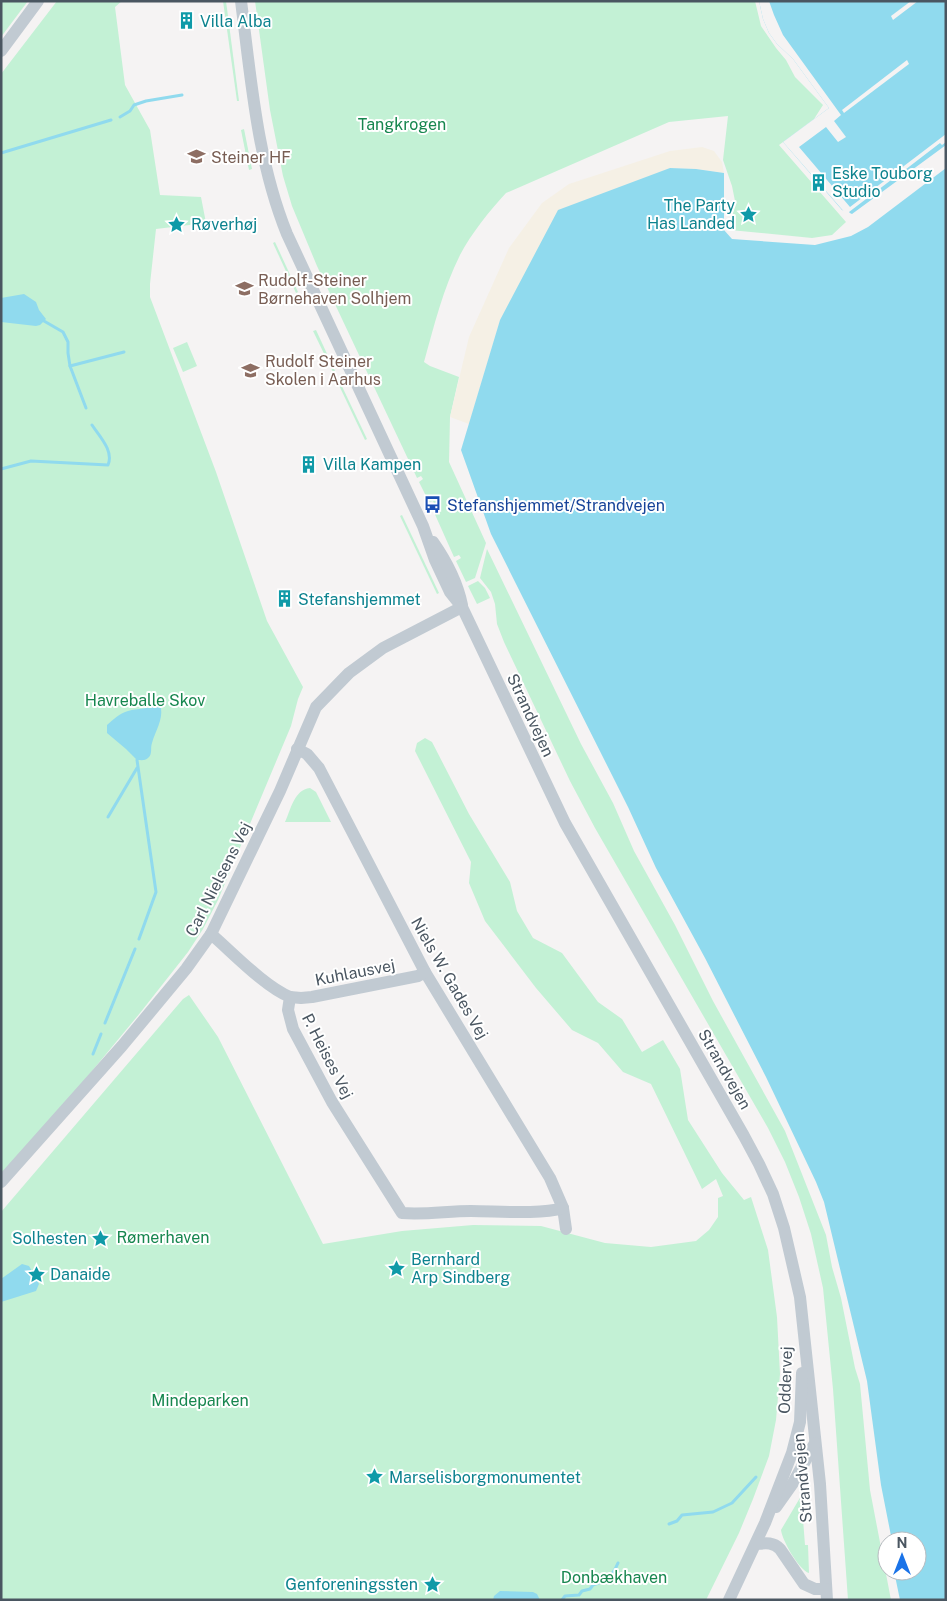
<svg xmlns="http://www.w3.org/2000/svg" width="947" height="1601" viewBox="0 0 947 1601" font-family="'Public Sans',sans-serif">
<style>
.green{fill:#c3f1d5}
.sand{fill:#f5f0e5}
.water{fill:#90daee}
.pier{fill:#f5f3f3}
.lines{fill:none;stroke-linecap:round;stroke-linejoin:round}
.stream{stroke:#90daee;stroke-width:3}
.minor{stroke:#c1cad2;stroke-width:12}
.labels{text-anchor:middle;stroke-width:4;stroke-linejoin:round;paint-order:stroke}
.culture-label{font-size:16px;fill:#0d838f;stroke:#fff;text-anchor:start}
.park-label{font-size:16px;fill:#17864f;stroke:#fff}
.education-label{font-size:16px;fill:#785e54;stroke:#fff;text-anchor:start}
.transit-label{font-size:16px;fill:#164399;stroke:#fff;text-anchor:start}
.street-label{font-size:16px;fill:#4a5661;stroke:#fff}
</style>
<rect width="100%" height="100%" fill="#f5f3f3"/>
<g class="green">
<polygon points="1,1 28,1 1,37"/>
<polygon points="57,1 122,1 115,7 125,85 150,130 160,195 201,197 206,223 156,229 150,284 150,297 216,472 267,621 303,687 298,699 291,726 218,900 203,929 188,952 140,1013 78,1088 1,1174 1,74"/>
<polygon points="223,1 226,1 239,101 237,101"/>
<path d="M 255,1 L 755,1 L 761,26 L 776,48 L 786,60 L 795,77 L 823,105 L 814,119 L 779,145 L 846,222 L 832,235 L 812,238 L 730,230 L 735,201 L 732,186 L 723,160 L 728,116 L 669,122 L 506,193 C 490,210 471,234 460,255 C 443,289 434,326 424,362 L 430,366 L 459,377 L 450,417 L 449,462 L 486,543 L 475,578 L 466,582 L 456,561 L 461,558 L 459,555 L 454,557 L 433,510 L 436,508 L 433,501 L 429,502 L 419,482 L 423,479 L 421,476 L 417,478 L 317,266 L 292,206 L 283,176 L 270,110 Z"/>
<polygon points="244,129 252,169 249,170 241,130"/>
<polygon points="275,242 298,292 296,293 273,243"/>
<polygon points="316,330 335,371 333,372 313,331"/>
<polygon points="187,342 197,366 183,372 173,348"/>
<polygon points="338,378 367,439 365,440 336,379"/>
<polygon points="402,515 439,593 437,594 400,516"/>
<polygon points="487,549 581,744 613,803 634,851 675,925 713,1001 785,1131 826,1235 832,1267 841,1298 855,1368 860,1384 870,1490 891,1600 848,1600 833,1389 823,1288 811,1234 799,1197 785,1162 768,1128 595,828 570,781 504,642 497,624 495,604 491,592 480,578"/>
<polygon points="478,581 485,588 490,598 477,604 468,586"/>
<polygon points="425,738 432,742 469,814 510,882 517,911 533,938 562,953 598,1002 622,1019 642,1052 663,1040 680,1069 688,1120 722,1173 744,1200 751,1197 768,1250 777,1317 780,1374 776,1420 769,1456 753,1499 739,1533 706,1600 1,1600 1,1212 183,999 189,995 218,1037 323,1244 402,1231 473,1225 541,1226 605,1243 651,1247 696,1241 709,1230 718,1217 718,1198 723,1196 716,1179 702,1189 651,1084 623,1072 598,1043 572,1030 536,988 485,921 469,883 471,862 415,751 417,743"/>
<path d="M 310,788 L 316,792 L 331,822 L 285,822 C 291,809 294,790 310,788 Z"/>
<path d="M 804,1491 L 806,1519 L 803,1519 L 805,1545 L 808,1545 L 809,1573 C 799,1570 782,1540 781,1530 Z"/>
</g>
<polygon class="sand" points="702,147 714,151 722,162 724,173 696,169 670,168 500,320 469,424 450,417 469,337 509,248 542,203 569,184 670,151"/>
<g class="water">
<polygon points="759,1 946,1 946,145 852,214 842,210 783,142 829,108 793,59 777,44 769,33 763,19"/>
<polygon points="670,168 696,169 724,173 724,230 732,239 815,245 851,236 868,227 946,168 946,1600 900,1600 894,1571 917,1571 917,1541 892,1541 881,1485 867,1381 824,1202 816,1182 766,1077 705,958 656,868 628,807 491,534 461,450 500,320 558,210"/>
<polygon points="24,294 36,302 39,310 46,319 40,325 36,326 1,322 1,298"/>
<path d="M 157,706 L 161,708 C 163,720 155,732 152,743 C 150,748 153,754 148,758 C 145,761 141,760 137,760 L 126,749 L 107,733 L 107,725 C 114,719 120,713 128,711 C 138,708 148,709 157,706 Z"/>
<polygon points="22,1264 29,1266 39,1284 36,1291 1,1302 1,1279"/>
<polygon points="500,1591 533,1592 537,1594 540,1600 493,1600 494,1596"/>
</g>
<g class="pier">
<polygon points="759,1 769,1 774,15 783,35 841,115 834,121 846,137 838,142 826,127 799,147 850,207 946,134 946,142 942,145 940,143 901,173 903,175 897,179 895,177 849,212 853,217 846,214 783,142 829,108 793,59 777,44 769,33 763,19"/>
<polygon points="911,1 918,1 893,20 891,16"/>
<polygon points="907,60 909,64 844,113 842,110"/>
</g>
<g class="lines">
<g class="stream">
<polyline points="120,117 130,111 134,105 146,101 182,95"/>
<polyline points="1,153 111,120"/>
<polyline points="44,321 63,332 68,342 68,353 70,366"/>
<polyline points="86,408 70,366 124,352"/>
<path d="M 1,469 L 31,461 L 108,465 C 114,451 100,437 92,425"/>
<polyline points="137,760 156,892 139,939"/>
<polyline points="108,817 137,768"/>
<polyline points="105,1023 135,949"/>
<polyline points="93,1054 101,1034"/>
<polyline points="669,1524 677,1521 682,1515 713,1512 732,1503 756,1477"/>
<path d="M 562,1600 L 565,1596 L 579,1595 L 582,1591 L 590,1589 L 593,1585 C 606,1582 613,1575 618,1563"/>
</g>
<g class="minor">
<path d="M 241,1 C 251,79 257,160 287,234 L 423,526 L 435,560 L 450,592 L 462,607 L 565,823 L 744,1136 L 759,1164 L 773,1194 L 784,1228 L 800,1297 L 820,1484 L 827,1600"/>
<polyline points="1,51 38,1"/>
<path d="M 433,542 C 447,562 457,581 462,605"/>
<polyline points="297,749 307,754 319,768 425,972 550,1178 563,1208 566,1229"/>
<path d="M 211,934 C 232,952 265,987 290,997 L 288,1010 L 293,1029 L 332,1102 L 402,1213 C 425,1215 448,1211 471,1211 C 497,1211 539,1215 563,1208"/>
<polyline points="290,997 301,998 312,997 418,976 425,972"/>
<polyline points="1,1182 122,1046 186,969 211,934 280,791 316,707 349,673 383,648 462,607"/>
<polyline points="776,1507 793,1483 815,1443"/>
<path d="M 756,1544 C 766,1543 773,1542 780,1549 L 804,1584 L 815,1589 L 826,1589"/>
<polyline points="729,1600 765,1523 792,1453 800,1422 802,1373"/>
</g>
</g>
<defs>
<symbol id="building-bare" viewBox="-9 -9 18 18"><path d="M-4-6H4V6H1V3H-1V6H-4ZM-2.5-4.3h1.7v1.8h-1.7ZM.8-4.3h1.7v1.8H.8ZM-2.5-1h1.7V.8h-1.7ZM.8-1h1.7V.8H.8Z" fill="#0f9aa8" stroke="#fff" stroke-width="2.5" paint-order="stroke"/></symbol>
<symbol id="school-bare" viewBox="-9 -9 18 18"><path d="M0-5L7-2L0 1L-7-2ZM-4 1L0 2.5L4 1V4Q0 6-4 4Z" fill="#8d6e63" stroke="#fff" stroke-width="2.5" paint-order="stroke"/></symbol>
<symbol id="sight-bare" viewBox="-9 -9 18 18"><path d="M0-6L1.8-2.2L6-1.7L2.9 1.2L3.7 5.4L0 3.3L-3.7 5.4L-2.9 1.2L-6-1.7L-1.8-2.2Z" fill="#0f9aa8" stroke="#fff" stroke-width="2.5" paint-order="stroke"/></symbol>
<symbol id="bus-bare" viewBox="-9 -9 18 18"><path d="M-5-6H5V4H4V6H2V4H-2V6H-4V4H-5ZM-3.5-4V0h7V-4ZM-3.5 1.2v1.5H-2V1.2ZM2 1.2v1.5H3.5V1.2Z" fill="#1a4fb4" stroke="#fff" stroke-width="2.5" paint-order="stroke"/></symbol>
</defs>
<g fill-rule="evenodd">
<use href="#building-bare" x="174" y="8" width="25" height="25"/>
<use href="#school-bare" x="184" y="144" width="25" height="25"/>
<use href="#building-bare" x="806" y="170" width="25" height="25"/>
<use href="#sight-bare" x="736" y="202" width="25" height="25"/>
<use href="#sight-bare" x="164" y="212" width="25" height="25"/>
<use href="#school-bare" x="232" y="276" width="25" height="25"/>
<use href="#school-bare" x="238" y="358" width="25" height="25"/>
<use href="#building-bare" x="296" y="452" width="25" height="25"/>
<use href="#bus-bare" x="420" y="492" width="25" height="25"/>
<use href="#building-bare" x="272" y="586" width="25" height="25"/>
<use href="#sight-bare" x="88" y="1226" width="25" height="25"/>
<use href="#sight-bare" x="384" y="1256" width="25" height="25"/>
<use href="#sight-bare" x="24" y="1262" width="25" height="25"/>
<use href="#sight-bare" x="362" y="1464" width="25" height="25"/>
<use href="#sight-bare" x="420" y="1572" width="25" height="25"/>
</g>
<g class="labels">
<g class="culture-label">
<text x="200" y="27">Villa Alba</text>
<text x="832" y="179">Eske Touborg<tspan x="832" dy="18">Studio</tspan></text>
<text x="735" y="211" text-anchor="end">The Party<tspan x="735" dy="18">Has Landed</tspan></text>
<text x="191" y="230">Røverhøj</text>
<text x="323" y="470">Villa Kampen</text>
<text x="298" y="605">Stefanshjemmet</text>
<text x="87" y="1244" text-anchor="end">Solhesten</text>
<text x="411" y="1265">Bernhard<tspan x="411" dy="18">Arp Sindberg</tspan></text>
<text x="50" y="1280">Danaide</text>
<text x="389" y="1483">Marselisborgmonumentet</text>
<text x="418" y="1590" text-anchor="end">Genforeningssten</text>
</g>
<g class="park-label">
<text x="402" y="130">Tangkrogen</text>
<text x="145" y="706">Havreballe Skov</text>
<text x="163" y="1243">Rømerhaven</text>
<text x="200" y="1406">Mindeparken</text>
<text x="614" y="1583">Donbækhaven</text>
</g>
<g class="education-label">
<text x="211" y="163">Steiner HF</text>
<text x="258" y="286">Rudolf-Steiner<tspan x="258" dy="18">Børnehaven Solhjem</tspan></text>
<text x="265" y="367">Rudolf Steiner<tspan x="265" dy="18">Skolen i Aarhus</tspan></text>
</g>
<g class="transit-label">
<text x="447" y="511">Stefanshjemmet/Strandvejen</text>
</g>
<g class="street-label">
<text transform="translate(531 715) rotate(65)" y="6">Strandvejen</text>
<text transform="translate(218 879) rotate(-63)" y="6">Carl Nielsens Vej</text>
<text transform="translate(355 972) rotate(-11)" y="6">Kuhlausvej</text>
<text transform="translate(450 978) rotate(60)" y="6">Niels W. Gades Vej</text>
<text transform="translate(328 1056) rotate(63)" y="6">P. Heises Vej</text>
<text transform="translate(725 1069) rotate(60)" y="6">Strandvejen</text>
<text transform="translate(785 1380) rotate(-88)" y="6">Oddervej</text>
<text transform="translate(802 1478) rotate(-95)" y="6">Strandvejen</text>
</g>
</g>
<rect width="947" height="1601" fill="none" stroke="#4a5661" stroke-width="5"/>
<g transform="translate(902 1556)"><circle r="24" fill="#ffffff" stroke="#b7bbc0"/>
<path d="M0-4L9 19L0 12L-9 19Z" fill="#1a73e8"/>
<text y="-8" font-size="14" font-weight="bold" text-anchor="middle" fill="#4a5661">N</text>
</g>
</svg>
